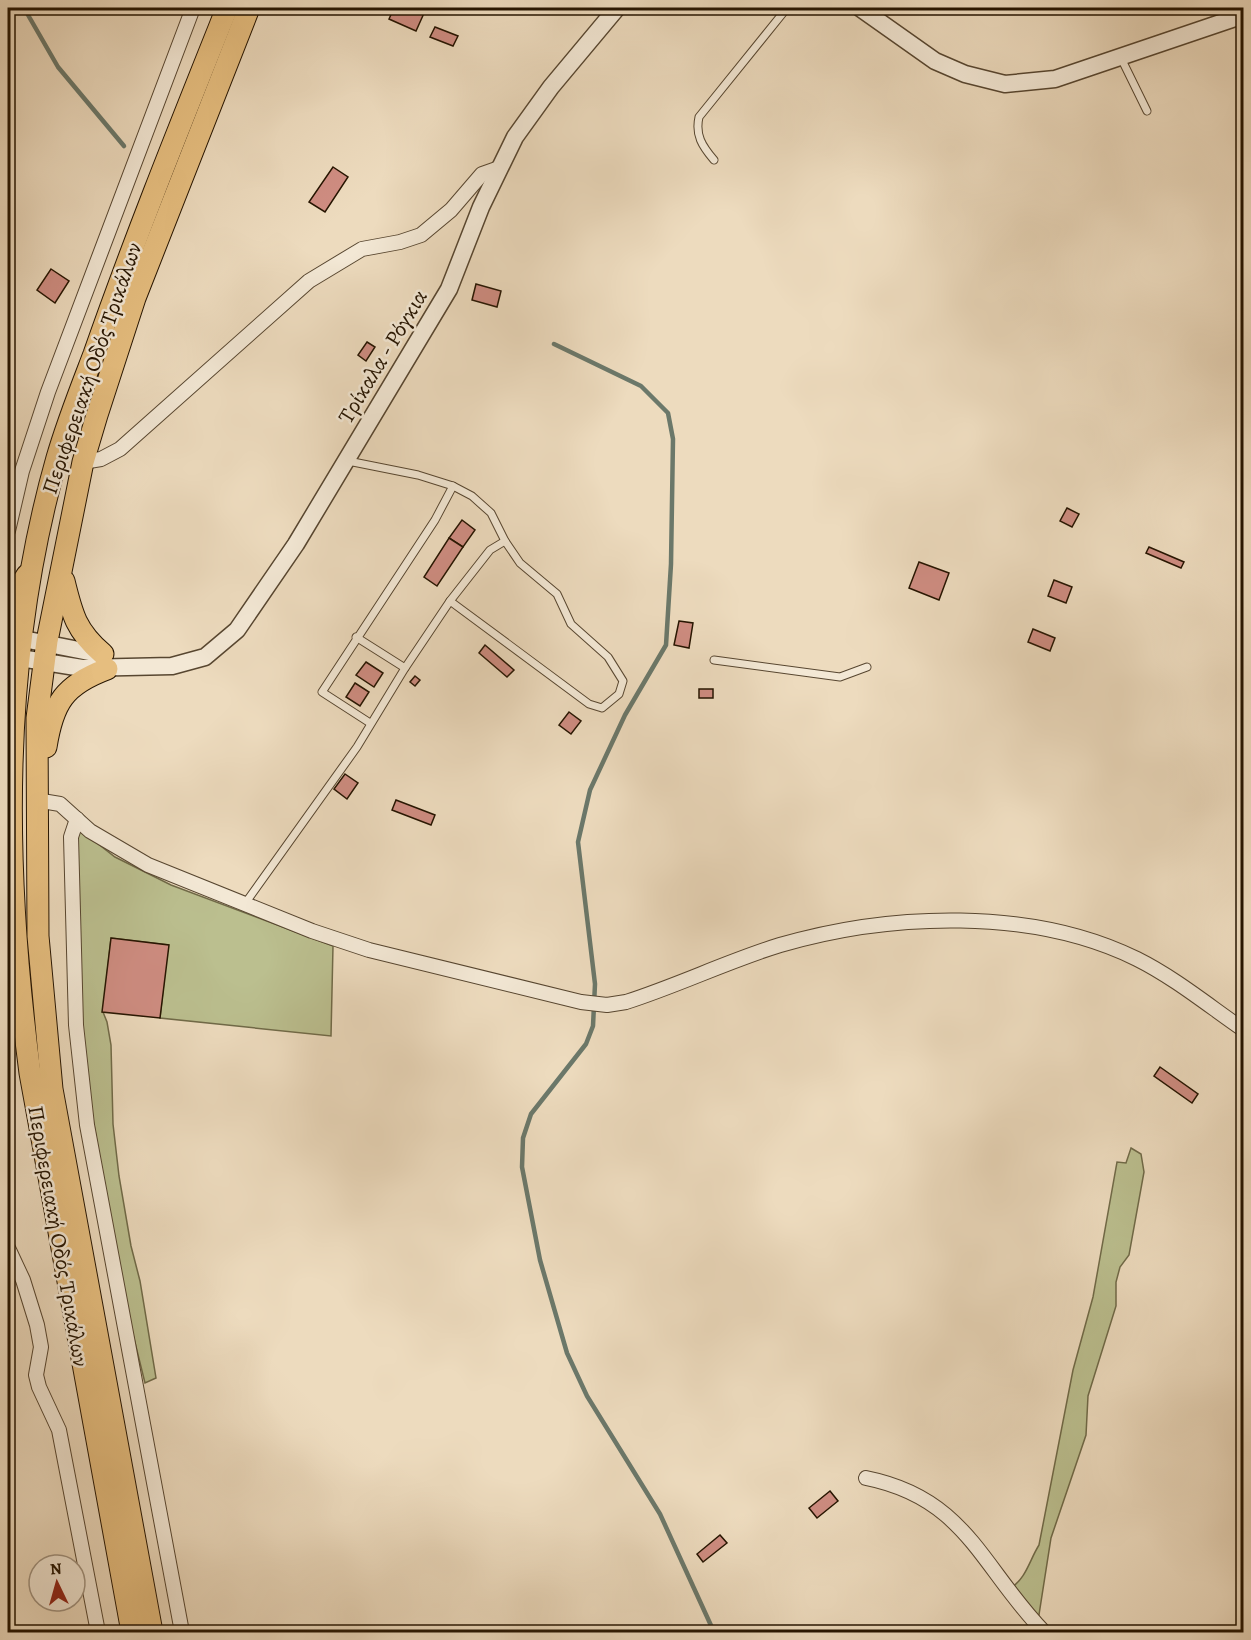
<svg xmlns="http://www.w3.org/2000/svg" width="1251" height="1640" viewBox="0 0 1251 1640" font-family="Alegreya,serif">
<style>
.green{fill:#bbbf8f;stroke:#706a48;stroke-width:1.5}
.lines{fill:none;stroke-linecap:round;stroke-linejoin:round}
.stream{stroke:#6b786a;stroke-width:4.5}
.building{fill:#cf8d82;stroke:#251400;stroke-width:1.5}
.service-casing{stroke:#574630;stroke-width:9}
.minor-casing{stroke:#574630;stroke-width:16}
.tertiary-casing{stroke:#574630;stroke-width:19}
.primary-casing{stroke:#251400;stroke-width:23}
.service{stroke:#f3e8d5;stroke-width:7}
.minor{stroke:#f3e8d5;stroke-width:14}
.tertiary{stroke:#f3e8d5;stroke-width:16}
.primary{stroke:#e6be7f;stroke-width:21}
.labels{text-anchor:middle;stroke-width:5;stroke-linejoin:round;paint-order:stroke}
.street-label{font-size:22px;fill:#251400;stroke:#f3e8d5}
</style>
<rect width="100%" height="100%" fill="#eddbbe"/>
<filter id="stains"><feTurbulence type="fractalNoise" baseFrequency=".00333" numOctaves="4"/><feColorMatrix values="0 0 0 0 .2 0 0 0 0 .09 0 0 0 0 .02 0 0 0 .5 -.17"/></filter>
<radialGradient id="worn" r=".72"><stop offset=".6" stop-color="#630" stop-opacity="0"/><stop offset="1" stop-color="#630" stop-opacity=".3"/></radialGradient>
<g class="green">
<polygon points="77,832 83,832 115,857 171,885 333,946 331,1036 160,1018 168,945 111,938 103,1012 107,1022 111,1045 113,1124 119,1176 131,1246 140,1281 156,1378 145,1383 123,1294 80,1043"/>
<path d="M 1131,1148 L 1141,1154 L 1144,1172 L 1129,1255 L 1120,1267 L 1116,1282 L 1116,1306 L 1088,1396 L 1086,1435 L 1051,1538 L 1038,1621 L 1010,1589 C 1027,1577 1029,1561 1039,1545 L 1073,1370 L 1093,1297 L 1117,1162 L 1126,1163 Z"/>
</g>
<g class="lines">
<g class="stream">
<polyline points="24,8 58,67 124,146"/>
<polyline points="554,344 641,386 668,413 673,439 671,564 666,645 625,715 590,790 578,842 595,984 593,1026 586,1044 531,1114 523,1138 522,1167 540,1260 567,1353 587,1396 660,1514 714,1632"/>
</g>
</g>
<g class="building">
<polygon points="394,8 418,8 425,11 416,31 389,19"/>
<polygon points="435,27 458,36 453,46 430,37"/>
<polygon points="333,167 348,177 325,212 309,202"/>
<polygon points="51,269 69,281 55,303 37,290"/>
<polygon points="476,284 501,291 497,307 472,300"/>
<polygon points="367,342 375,347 366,361 358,355"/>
<polygon points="1067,508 1079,514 1072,527 1060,521"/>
<polygon points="462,520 475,530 463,547 449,538"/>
<polygon points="449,538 463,547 437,586 424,577"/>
<polygon points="1149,547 1184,562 1181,568 1146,553"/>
<polygon points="919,562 949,573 939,600 909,588"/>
<polygon points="1054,580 1072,587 1066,603 1048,596"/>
<polygon points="679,621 693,623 689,648 674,645"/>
<polygon points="1033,629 1055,638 1050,651 1028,642"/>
<polygon points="485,645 514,670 507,677 479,653"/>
<polygon points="366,662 383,673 374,687 356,675"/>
<polygon points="415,676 420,680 415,686 410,682"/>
<polygon points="355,683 369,692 360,706 346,697"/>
<rect x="699" y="689" width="14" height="9"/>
<polygon points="569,712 581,721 571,734 559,725"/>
<polygon points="345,774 358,783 347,799 334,789"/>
<polygon points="396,800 435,815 431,825 392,810"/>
<polygon points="111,938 169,945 160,1018 102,1012"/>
<polygon points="1160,1067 1198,1094 1192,1103 1154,1076"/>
<polygon points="830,1491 838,1501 817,1518 809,1508"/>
<polygon points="720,1535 727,1543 703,1562 697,1554"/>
</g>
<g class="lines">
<defs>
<g id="service">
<polyline points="1121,58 1147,111"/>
<path d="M 714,160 C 702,146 695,135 699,117 L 787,8"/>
<polyline points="348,461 418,475 453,486 472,496 491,513 505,541 520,563 557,594 571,624 608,657 623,681 619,694 602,708 589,704 450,601"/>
<polyline points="356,637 405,668"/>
<polyline points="714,660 840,677 867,667"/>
<polyline points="370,723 322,692 435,520 453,486"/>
<polyline points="244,905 357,747 405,668 450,601 490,550 505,541"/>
</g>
<g id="minor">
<polyline points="83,462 101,459 120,449 309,281 362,249 400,242 421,235 451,210 482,174 499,168"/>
<polyline points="8,531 22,471 48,392 193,8"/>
<path d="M 36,800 L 60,804 L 90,831 L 148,865 L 312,931 L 369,950 L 581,1002 L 607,1005 L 626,1002 C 679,985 728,961 780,945 C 890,913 1032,907 1137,959 C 1175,978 1209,1006 1244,1030"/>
<polyline points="77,819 71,837 76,1025 87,1125 182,1632"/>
<polyline points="8,1248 23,1280 37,1325 41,1347 36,1375 39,1387 59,1430 98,1632"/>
<path d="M 866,1478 C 966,1498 981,1567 1044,1632"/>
</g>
<g id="tertiary">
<polyline points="860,8 935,61 965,74 1005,84 1055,79 1244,15"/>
<polyline points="8,636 104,655"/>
<polyline points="8,656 82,668 172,666 205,657 237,630 296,544 449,289 481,207 515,137 551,87 617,8"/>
</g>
<g id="primary">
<path d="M 64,581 C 72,614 76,631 103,654"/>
<polyline points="8,605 27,575"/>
<path d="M 46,747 C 53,703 64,685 107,669"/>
<path d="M 132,1632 L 30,1073 C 3,868 0,658 57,458 C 67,423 81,388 94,354 C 135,237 181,123 227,8"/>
<polyline points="152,1632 52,1089 38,936 37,718 47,641 83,462 97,415 135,298 249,8"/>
</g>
</defs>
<use href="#service" class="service-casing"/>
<use href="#minor" class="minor-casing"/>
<use href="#tertiary" class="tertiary-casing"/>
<use href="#primary" class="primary-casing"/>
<use href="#service" class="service"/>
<use href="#minor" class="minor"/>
<use href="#tertiary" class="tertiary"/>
<use href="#primary" class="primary"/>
</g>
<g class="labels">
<g class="street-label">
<text transform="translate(382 356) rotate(-59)" y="8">Τρίκαλα - Ρόγκια</text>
<text transform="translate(91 368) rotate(-71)" y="8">Περιφερειακή Οδός Τρικάλων</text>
<text transform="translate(59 1236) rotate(80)" y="8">Περιφερειακή Οδός Τρικάλων</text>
</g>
</g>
<rect width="1251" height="1640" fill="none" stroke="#eddbbe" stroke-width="30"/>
<rect x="9" y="9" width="1233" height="1622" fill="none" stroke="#251400" stroke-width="3"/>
<rect x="15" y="15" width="1221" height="1610" fill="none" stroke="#251400" stroke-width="1.5"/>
<g transform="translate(57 1583) rotate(355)"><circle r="28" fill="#f3e8d5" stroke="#a19380" stroke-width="1.5"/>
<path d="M0-4.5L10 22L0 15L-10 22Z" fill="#8f2418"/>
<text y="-9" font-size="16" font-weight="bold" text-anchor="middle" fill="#251400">N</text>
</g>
<rect width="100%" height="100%" filter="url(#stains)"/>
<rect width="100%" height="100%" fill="url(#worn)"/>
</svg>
